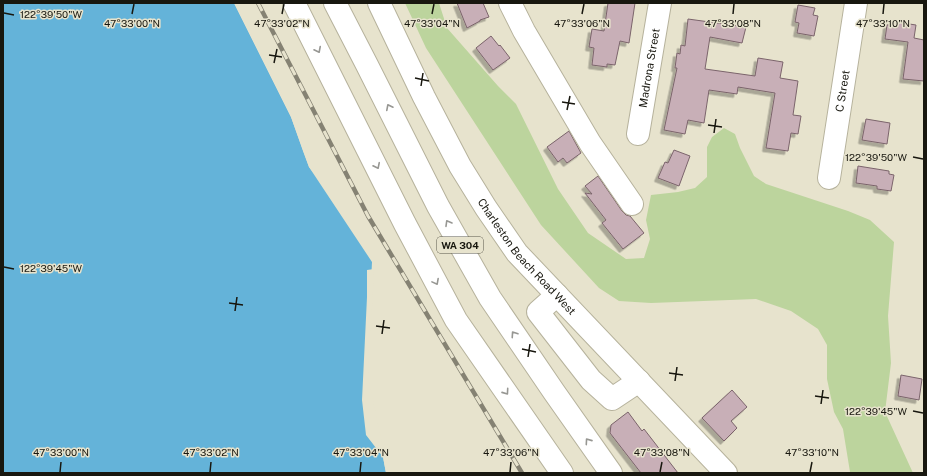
<svg xmlns="http://www.w3.org/2000/svg" width="927" height="476" viewBox="0 0 927 476" font-family="'Public Sans',sans-serif">
<style>
.green{fill:#bcd49d}
.water{fill:#64b3d9}
.pier{fill:#e7e3cd}
.building{fill:#c8afb7;stroke:#7b646b;filter:url(#shadow)}
.lines{fill:none;stroke-linecap:round;stroke-linejoin:round}
.minor-casing{stroke:#b6b29c;stroke-width:24}
.major-casing{stroke:#b6b29c;stroke-width:24}
.highway-casing{stroke:#b6b29c;stroke-width:24}
.minor{stroke:#fff;stroke-width:22}
.major{stroke:#fff;stroke-width:22}
.highway{stroke:#fff;stroke-width:22}
.rail-casing{stroke:#858273;stroke-width:4.5}
.rail{stroke:#e7e3cd;stroke-width:3;stroke-dasharray:9;stroke-linecap:butt}
.oneway{stroke:#979793}
.ticks{fill:none;stroke:#18170f;stroke-width:1.5}
.labels{text-anchor:middle;stroke-width:3;stroke-linejoin:round;paint-order:stroke}
.shield{fill:#e7e3cd;stroke:#565448;stroke-width:1}
.shield-label{font-size:10px;font-weight:bold;fill:#18170f}
.street-label{font-size:11px;fill:#18170f;stroke:#e7e3cd}
.ticks-label{font-size:10px;text-anchor:middle;fill:#18170f;stroke:#e7e3cd;stroke-width:3;stroke-linejoin:round;paint-order:stroke}
</style>
<defs>
<filter id="shadow"><feDropShadow dx="-3.5" dy="3.5" stdDeviation="0" flood-color="#0004"/></filter>
</defs>
<rect width="100%" height="100%" fill="#e7e3cd"/>
<polygon class="green" points="405,3 439,3 447,28 498,86 516,104 558,189 588,233 626,259 644,258 650,239 646,220 651,195 678,192 695,188 707,177 707,147 712,137 724,128 735,134 740,148 754,176 766,184 848,211 870,220 894,242 888,316 891,363 885,412 913,473 850,472 843,429 834,412 827,379 827,345 818,329 791,311 756,299 651,303 619,301 599,288 541,225 426,48"/>
<polygon class="water" points="3,3 234,3 291,117 309,167 372,262 366,378 383,457 386,473 3,473"/>
<g class="pier">
<polygon points="234,3 236,3 293,116 311,166 322,183 309,167 303,151 291,117"/>
<polygon points="374,269 372,309 369,344 368,377 385,457 388,473 386,473 383,457 366,435 362,400 367,297 367,270"/>
</g>
<g class="building">
<polygon points="457,3 483,3 489,17 480,20 480,21 467,28"/>
<polygon points="608,3 635,3 629,43 620,41 615,65 607,64 607,67 592,65 594,48 589,47 592,29 604,31"/>
<polygon points="798,5 815,8 813,15 818,16 814,36 797,33 799,23 795,22"/>
<polygon points="688,19 746,27 742,43 710,37 705,69 755,76 758,58 783,62 780,78 798,81 793,115 801,116 798,134 791,133 788,151 766,148 775,93 738,87 737,94 709,90 704,123 688,120 685,134 664,130 677,68 675,68 677,53 680,54 681,45 685,46"/>
<polygon points="890,21 916,25 914,38 924,40 924,81 903,79 908,42 885,39 887,25 890,25"/>
<polygon points="491,36 499,46 500,45 510,58 493,70 476,48"/>
<polygon points="866,119 890,123 887,144 862,140"/>
<polygon points="569,131 581,153 567,163 563,158 558,162 547,147"/>
<polygon points="674,150 690,156 679,186 658,178 665,162 668,163"/>
<polygon points="858,166 889,171 889,174 894,175 891,191 877,189 877,186 856,183"/>
<polygon points="598,176 622,211 626,215 630,216 644,233 623,249 602,223 606,220 585,193 592,194 585,186"/>
<polygon points="901,375 922,379 919,400 898,396"/>
<polygon points="732,390 747,407 731,421 737,428 724,441 702,418"/>
<polygon points="628,412 642,431 644,429 678,473 641,473 610,433 611,425"/>
</g>
<g class="lines">
<defs>
<g id="minor">
<polyline points="510,3 524,31 590,143 632,204"/>
<path id="s1" d="M 638,134 L 660,3"/>
<path id="s2" d="M 829,178 L 856,3"/>
<polyline points="557,295 538,312 591,380 612,399 639,381"/>
</g>
<g id="major">
<path id="s3" d="M 379,3 L 424,97 L 460,166 L 486,208 L 517,253 L 726,473"/>
</g>
<g id="highway">
<polyline points="294,3 405,224 456,320 562,473"/>
<polyline points="335,3 367,65 438,206 490,298 554,392 611,473"/>
</g>
</defs>
<use href="#minor" class="minor-casing"/>
<use href="#major" class="major-casing"/>
<use href="#highway" class="highway-casing"/>
<use href="#minor" class="minor"/>
<use href="#major" class="major"/>
<use href="#highway" class="highway"/>
<defs>
<polyline id="rail" points="258,3 368,216 522,473"/>
</defs>
<use href="#rail" class="rail-casing"/>
<use href="#rail" class="rail"/>
</g>
<defs><path id="oneway-chevron" d="M-2-3.5L2.5 0L-2 3.5" fill="none" stroke-width="1.6" stroke-linecap="round" stroke-linejoin="round"/></defs>
<g class="oneway">
<use href="#oneway-chevron" transform="translate(318 50) rotate(63)"/>
<use href="#oneway-chevron" transform="translate(389 107) rotate(-117)"/>
<use href="#oneway-chevron" transform="translate(377 166) rotate(64)"/>
<use href="#oneway-chevron" transform="translate(448 223) rotate(-120)"/>
<use href="#oneway-chevron" transform="translate(436 282) rotate(62)"/>
<use href="#oneway-chevron" transform="translate(514 334) rotate(-124)"/>
<use href="#oneway-chevron" transform="translate(506 392) rotate(55)"/>
<use href="#oneway-chevron" transform="translate(588 441) rotate(-125)"/>
</g>
<path class="ticks" d="M 4,13 L 14,15M 132,14 L 134,4M 282,14 L 284,4M 432,14 L 434,4M 582,14 L 584,4M 733,14 L 734,4M 883,14 L 884,4M 269,55 L 282,57M 274,63 L 277,49M 415,78 L 429,81M 421,86 L 423,73M 562,102 L 575,104M 567,110 L 570,96M 708,125 L 722,127M 714,133 L 716,119M 913,157 L 923,159M 4,267 L 14,269M 229,303 L 243,305M 235,311 L 237,297M 376,326 L 390,328M 382,334 L 384,320M 522,349 L 536,352M 528,357 L 530,344M 669,373 L 683,375M 675,381 L 677,367M 815,396 L 829,398M 821,404 L 823,390M 913,411 L 923,413M 60,472 L 61,462M 210,472 L 211,462M 360,472 L 361,462M 510,472 L 511,462M 660,472 L 662,462M 810,472 L 812,462"/>
<g class="labels">
<rect class="shield" x="437" y="237" width="46" height="16" rx="3"/>
<g class="shield-label">
<text x="460" y="249">WA 304</text>
</g>
<g class="street-label">
<text dy="4" stroke="none"><textPath href="#s1" startOffset="67">Madrona Street</textPath></text>
<text dy="4" stroke="none"><textPath href="#s2" startOffset="88">C Street</textPath></text>
<text dy="4" stroke="none"><textPath href="#s3" startOffset="295">Charleston Beach Road West</textPath></text>
</g>
</g>
<g class="ticks-label">
<text x="51" y="18">122°39'50"W</text>
<text x="132" y="27">47°33'00"N</text>
<text x="432" y="27">47°33'04"N</text>
<text x="282" y="27">47°33'02"N</text>
<text x="582" y="27">47°33'06"N</text>
<text x="733" y="27">47°33'08"N</text>
<text x="883" y="27">47°33'10"N</text>
<text x="876" y="161">122°39'50"W</text>
<text x="51" y="272">122°39'45"W</text>
<text x="876" y="415">122°39'45"W</text>
<text x="61" y="456">47°33'00"N</text>
<text x="211" y="456">47°33'02"N</text>
<text x="361" y="456">47°33'04"N</text>
<text x="511" y="456">47°33'06"N</text>
<text x="662" y="456">47°33'08"N</text>
<text x="812" y="456">47°33'10"N</text>
</g>
<rect width="927" height="476" fill="none" stroke="#18170f" stroke-width="8"/>
</svg>
